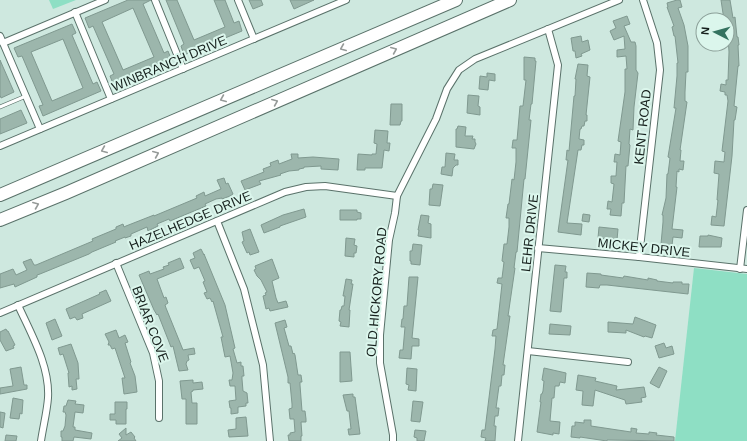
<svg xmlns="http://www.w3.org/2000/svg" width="747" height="441" viewBox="0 0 747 441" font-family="Helvetica,sans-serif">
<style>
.green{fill:#8edfc4}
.building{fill:#9cb6ac;stroke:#809990;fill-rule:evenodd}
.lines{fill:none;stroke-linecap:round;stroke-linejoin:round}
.lane-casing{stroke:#5a726a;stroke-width:4.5}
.street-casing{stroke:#5a726a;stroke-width:8}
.highway-casing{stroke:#5a726a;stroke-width:14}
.lane{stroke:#fff;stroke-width:3}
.street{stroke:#fff;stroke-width:6}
.highway{stroke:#fff;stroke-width:12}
.oneway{stroke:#969b99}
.labels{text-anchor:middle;stroke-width:4;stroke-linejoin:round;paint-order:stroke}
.street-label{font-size:13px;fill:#16201d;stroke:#dbf6ec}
</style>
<rect width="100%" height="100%" fill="#cee8df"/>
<g class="green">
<polygon points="49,0 76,0 53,9"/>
<polygon points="694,268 747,274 747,441 675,441"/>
</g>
<g class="building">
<path d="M 128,0 L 151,0 L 143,4 L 164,53 L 168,51 L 172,61 L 114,86 L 110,76 L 114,74 L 93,26 L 89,28 L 85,18 ZM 133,8 L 154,57 L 123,70 L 102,22 Z"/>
<polygon points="166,0 177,0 194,40 225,27 214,0 225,0 234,23 239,21 242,31 184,55 181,46 184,44"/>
<polygon points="249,0 261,0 263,5 253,9"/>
<polygon points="290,0 314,0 294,9"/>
<polygon points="677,0 680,0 682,7 678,8 684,25 688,46 688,72 686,72 685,92 685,101 687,102 680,150 681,150 680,161 684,161 683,170 679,169 679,172 677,171 676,187 677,187 672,229 683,230 682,238 673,237 672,245 661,244 663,222 663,215 662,215 666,198 667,174 668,174 670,158 668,157 676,108 674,108 677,76 677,63 678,63 675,36 674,36 672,27 674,26 667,7 668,7 667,3"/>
<polygon points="721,0 730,0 733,18 735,17 737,37 738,37 739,45 738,45 739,66 738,66 734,106 737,107 735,120 734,120 732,156 724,226 711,225 712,216 716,217 718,200 717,200 719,174 714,173 715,161 724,162 725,152 722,151 728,101 727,95 725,95 725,92 720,91 721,84 726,85 726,80 728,80 729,52 727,20 724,20"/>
<polygon points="627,16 630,24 624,26 631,42 635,42 636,46 636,70 638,73 634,107 633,130 630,129 629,144 630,145 628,166 626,166 624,203 622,203 621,216 610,215 611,209 607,209 608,201 612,202 614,184 611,183 611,176 616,176 617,162 614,162 615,154 620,155 621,142 618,141 625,92 625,69 627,69 626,56 617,57 617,50 625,49 624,36 614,40 610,31 616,28 613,21"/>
<path d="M 72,24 L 76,33 L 72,35 L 93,84 L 97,82 L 101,91 L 43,116 L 39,106 L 43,105 L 22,56 L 18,57 L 14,48 ZM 63,39 L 83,88 L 52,101 L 31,52 Z"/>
<polygon points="581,36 582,42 588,40 590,50 581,54 582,56 576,58 575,51 573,51 571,38"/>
<polygon points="524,57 535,58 535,61 536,61 532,104 531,104 529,120 531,120 525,179 524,179 517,252 516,252 514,268 515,268 508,316 510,316 503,365 505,365 504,375 502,375 501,386 499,386 496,408 499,408 498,416 495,416 494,426 496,426 495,441 485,441 486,438 481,437 482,430 485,430 495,349 496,336 492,336 493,330 497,329 502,284 497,283 498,278 502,278 504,262 502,261 504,244 507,244 509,227 509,218 506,218 508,204 509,204 512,179 514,180 516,162 516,148 512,148 513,140 517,140 520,106 523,106 526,80 524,80"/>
<polygon points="0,60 14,92 1,98 0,95"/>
<polygon points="578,64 588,65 587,76 590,77 586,115 587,115 587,121 585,121 584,126 582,126 581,129 580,129 579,139 584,140 584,145 582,145 581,150 578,150 567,223 582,224 581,235 558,232 568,160 566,160 567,150 569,151 574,96 575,96 576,79 575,79"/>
<polygon points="487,73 495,74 495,81 489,80 488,90 479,89 480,76 487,77"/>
<polygon points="468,95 479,96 478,106 480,107 480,115 467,113"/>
<polygon points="391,104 402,104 402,121 401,121 400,125 390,125"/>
<polygon points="21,110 27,123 0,134 0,119"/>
<polygon points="458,126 466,127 465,136 473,136 472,139 475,139 475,142 476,144 474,149 456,147 456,129 457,129"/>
<polygon points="375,130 388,131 387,143 390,143 389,151 384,150 382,168 365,168 365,170 357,170 358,154 372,155 372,154 376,154 377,144 374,143"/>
<polygon points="446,153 455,154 454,160 458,160 458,165 456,165 453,168 452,176 441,174 442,167 445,167"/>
<polygon points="291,154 298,154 298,158 313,157 339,159 338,170 321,169 321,166 304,167 304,168 299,169 299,170 289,171 280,174 281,175 259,181 261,184 245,190 241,181 264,172 263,169 271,166 270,163 278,160 279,164 292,159"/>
<polygon points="224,178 226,184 228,183 233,194 230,196 222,199 222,198 216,199 205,204 206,206 170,221 169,219 157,224 158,226 148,231 147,227 131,234 131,236 125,238 125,237 115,241 116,242 92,252 89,254 40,274 37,275 37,277 15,287 14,284 0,288 0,274 13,269 16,275 27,270 23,262 31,259 34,265 36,265 93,241 92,239 116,229 116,227 123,224 124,227 126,226 154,215 154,216 197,198 196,196 204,192 205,196 221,189 217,180"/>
<polygon points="433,184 443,185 440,206 429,205 430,189 432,189"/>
<polygon points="304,209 306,217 280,226 280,227 264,233 261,225 283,215"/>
<polygon points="340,210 357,210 357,212 361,213 361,219 357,219 357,220 340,220"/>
<polygon points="583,214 590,215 589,222 582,221"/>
<polygon points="421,215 429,216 428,223 431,224 431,238 418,236 419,230 418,230"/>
<polygon points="599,227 618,229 617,240 598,238"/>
<polygon points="250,229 259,252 250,255 249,252 247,253 242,242 244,241 242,232"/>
<polygon points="708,235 722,238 721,247 699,247 700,236 708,236"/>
<polygon points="346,238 355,239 354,245 357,246 356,253 354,253 354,257 345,256"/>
<polygon points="413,244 422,245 420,265 411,264 411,261 410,261 410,251 412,251"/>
<polygon points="201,249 204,255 204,254 225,305 235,348 233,349 237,363 241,362 241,366 243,366 244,376 242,376 242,379 243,391 247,393 248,403 246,403 246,406 238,407 238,413 231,414 231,408 230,408 229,401 236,400 235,386 230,386 229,380 232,380 233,373 230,356 225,357 221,337 223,337 213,301 212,302 210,298 207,299 204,293 207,292 203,282 205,281 199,267 194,269 190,260 195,258 193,253"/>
<polygon points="180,258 184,268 157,279 164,298 166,297 168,303 165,305 166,308 183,350 194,348 195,354 188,355 189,360 187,361 186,364 188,370 179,371 173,346 171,347 158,314 157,315 154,310 139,275 149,271 150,274 164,269 163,267 169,265 168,263"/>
<polygon points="272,259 279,278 272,281 276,298 278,303 286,301 288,307 270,311 269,308 266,309 263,296 266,295 265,293 267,292 261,280 257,276 254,270 256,269 255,266"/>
<polygon points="555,265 566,266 565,272 567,272 567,278 564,278 561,312 550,311"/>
<polygon points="587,273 601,274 601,275 623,278 624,276 648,280 648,278 657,280 657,281 673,283 673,282 682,282 682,284 689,284 688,294 607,285 600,285 599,288 586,287"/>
<polygon points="409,277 418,277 412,338 419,339 419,346 412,346 411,359 399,358 400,350 403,350 405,327 401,327 402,319 403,319 404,306 407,306"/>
<polygon points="346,279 352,280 351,284 353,284 349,310 350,310 349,327 340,326 341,322 339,321 340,310 341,310 342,306 344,306 345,296 343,296"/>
<polygon points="106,290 111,301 82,314 83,318 77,320 75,317 70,319 66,309 100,294 99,293"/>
<polygon points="635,317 656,325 652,338 645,336 644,337 626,330 626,333 608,332 608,322 633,324"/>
<polygon points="55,319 62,336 52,340 46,323"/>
<polygon points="285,320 287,327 284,328 289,346 291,346 293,354 294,353 295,355 298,375 301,375 302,382 300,382 300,385 302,411 305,411 306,419 306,422 301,422 302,436 301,436 301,441 289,441 288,435 290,435 290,433 295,432 294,419 290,419 289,409 292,408 292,404 290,383 288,383 288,377 275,323"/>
<polygon points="550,324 571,326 570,335 549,334"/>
<polygon points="6,329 7,331 8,331 15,345 13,346 14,348 6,351 0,340 0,332"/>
<polygon points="116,330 119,338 125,335 128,342 125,343 131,362 130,363 135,376 137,392 124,394 122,378 125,378 115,348 112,349 110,345 108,345 109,342 105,334"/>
<polygon points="664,343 666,348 672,346 674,354 659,358 655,346"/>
<polygon points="71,344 78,363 79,379 76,379 77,389 72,390 72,386 69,387 68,373 69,373 63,354 60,355 58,348"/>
<polygon points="340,352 350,352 352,381 340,382"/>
<polygon points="21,367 24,385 27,385 27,389 0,394 0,388 13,386 10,369"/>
<polygon points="659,367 667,371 659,388 650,383"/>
<polygon points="407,368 417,369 416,391 408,390 409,385 406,384"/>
<polygon points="544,368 566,373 565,383 560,382 559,386 555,386 554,398 552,398 550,421 560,422 559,434 553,433 553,435 537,432 541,402 540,402 541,394 542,394 543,391 544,381 542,380"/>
<polygon points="578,375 596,378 595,381 617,386 616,390 644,387 646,397 641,398 642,402 626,404 625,400 595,390 593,406 582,405 583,391 576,390"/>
<polygon points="193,380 193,383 202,382 203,389 193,390 193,391 191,392 192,403 197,403 197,424 186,424 186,399 182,399 180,381"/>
<polygon points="353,394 353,397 355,397 360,434 349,435 348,429 351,429 349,411 347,411 343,395"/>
<polygon points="13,398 23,400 22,414 20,413 19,419 10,418"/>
<polygon points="68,400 76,401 75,404 84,405 83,413 75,412 73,427 75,427 75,430 92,433 91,439 74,437 73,441 62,441 62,437 61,437 61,431 63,431 65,426 66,415 65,412 63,412 64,406 66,406"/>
<polygon points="413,401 423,402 420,422 411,421"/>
<polygon points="115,402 127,402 127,409 126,409 126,424 116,424 116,420 110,420 110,414 115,414"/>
<polygon points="0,412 5,413 3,428 0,427"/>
<polygon points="246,417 248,436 229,437 228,430 236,429 236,418"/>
<polygon points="584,420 591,420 591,426 631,432 631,428 637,429 636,433 649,434 649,432 657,433 656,435 674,437 674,441 607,440 607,441 580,437 580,438 571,437 572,426 575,426 575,422 584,423"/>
<polygon points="126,428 126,435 131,432 135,437 134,438 136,441 118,441 122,438 119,434"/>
<polygon points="415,430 426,431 424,441 417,441 417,438 414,437"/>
<polygon points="6,435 17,436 16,441 5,441"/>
</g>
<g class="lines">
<defs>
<polyline id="lane" points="0,107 26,96"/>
<g id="street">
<polyline points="155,0 183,69"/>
<polyline points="238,0 254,39"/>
<polyline points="75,12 111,99"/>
<polyline points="0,36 40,129"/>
<polyline points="3,43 105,0"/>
<polyline points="0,146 346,0"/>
<polyline points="217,221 244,289 263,365 270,441"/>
<polyline points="538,248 639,257 747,269"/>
<polyline points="639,257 660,70 657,43 643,0"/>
<polyline points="116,263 153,353 159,381 159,418"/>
<polyline points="740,269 747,210"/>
<path d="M 18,305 C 31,334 50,366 48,398 C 47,412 43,427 41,441"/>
<polyline points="0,313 285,192 306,187 325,186 397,196"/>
<polyline points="528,351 628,362"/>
<polyline points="393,441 393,435 380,363 380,335 389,240 395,213 397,196 436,119 447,89 459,70 475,59 619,0"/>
<polyline points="518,441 558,65 548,29"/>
</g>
<g id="highway">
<polyline points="0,195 456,0"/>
<polyline points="0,220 66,193 510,0"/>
</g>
</defs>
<use href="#lane" class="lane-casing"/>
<use href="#street" class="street-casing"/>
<use href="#highway" class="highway-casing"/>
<use href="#lane" class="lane"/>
<use href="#street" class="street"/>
<use href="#highway" class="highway"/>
</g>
<defs><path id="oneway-chevron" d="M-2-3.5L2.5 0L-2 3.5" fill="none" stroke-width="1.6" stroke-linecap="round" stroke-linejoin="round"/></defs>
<g class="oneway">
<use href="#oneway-chevron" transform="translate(343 48) rotate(157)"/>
<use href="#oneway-chevron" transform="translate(394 50) rotate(-23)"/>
<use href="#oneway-chevron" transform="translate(223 99) rotate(157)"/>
<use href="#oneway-chevron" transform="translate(275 102) rotate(-23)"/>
<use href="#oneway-chevron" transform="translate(104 150) rotate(157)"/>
<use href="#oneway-chevron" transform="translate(156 154) rotate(-23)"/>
<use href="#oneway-chevron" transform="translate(36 205) rotate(-22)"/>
</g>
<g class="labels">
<g class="street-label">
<text transform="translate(169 63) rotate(-23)" y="5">WINBRANCH DRIVE</text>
<text transform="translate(642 127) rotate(-84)" y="5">KENT ROAD</text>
<text transform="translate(190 220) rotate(-23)" y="5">HAZELHEDGE DRIVE</text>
<text transform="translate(529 233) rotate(-84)" y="5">LEHR DRIVE</text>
<text transform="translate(644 247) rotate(6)" y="5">MICKEY DRIVE</text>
<text transform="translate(376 292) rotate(-85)" y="5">OLD HICKORY ROAD</text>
<text transform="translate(151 324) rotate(69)" y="5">BRIAR COVE</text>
</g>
</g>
<g transform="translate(715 32) rotate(276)"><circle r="19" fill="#dbf6ec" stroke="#8ca099"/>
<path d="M0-3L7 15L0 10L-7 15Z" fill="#347360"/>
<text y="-6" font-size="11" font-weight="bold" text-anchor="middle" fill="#16201d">N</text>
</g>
</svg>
